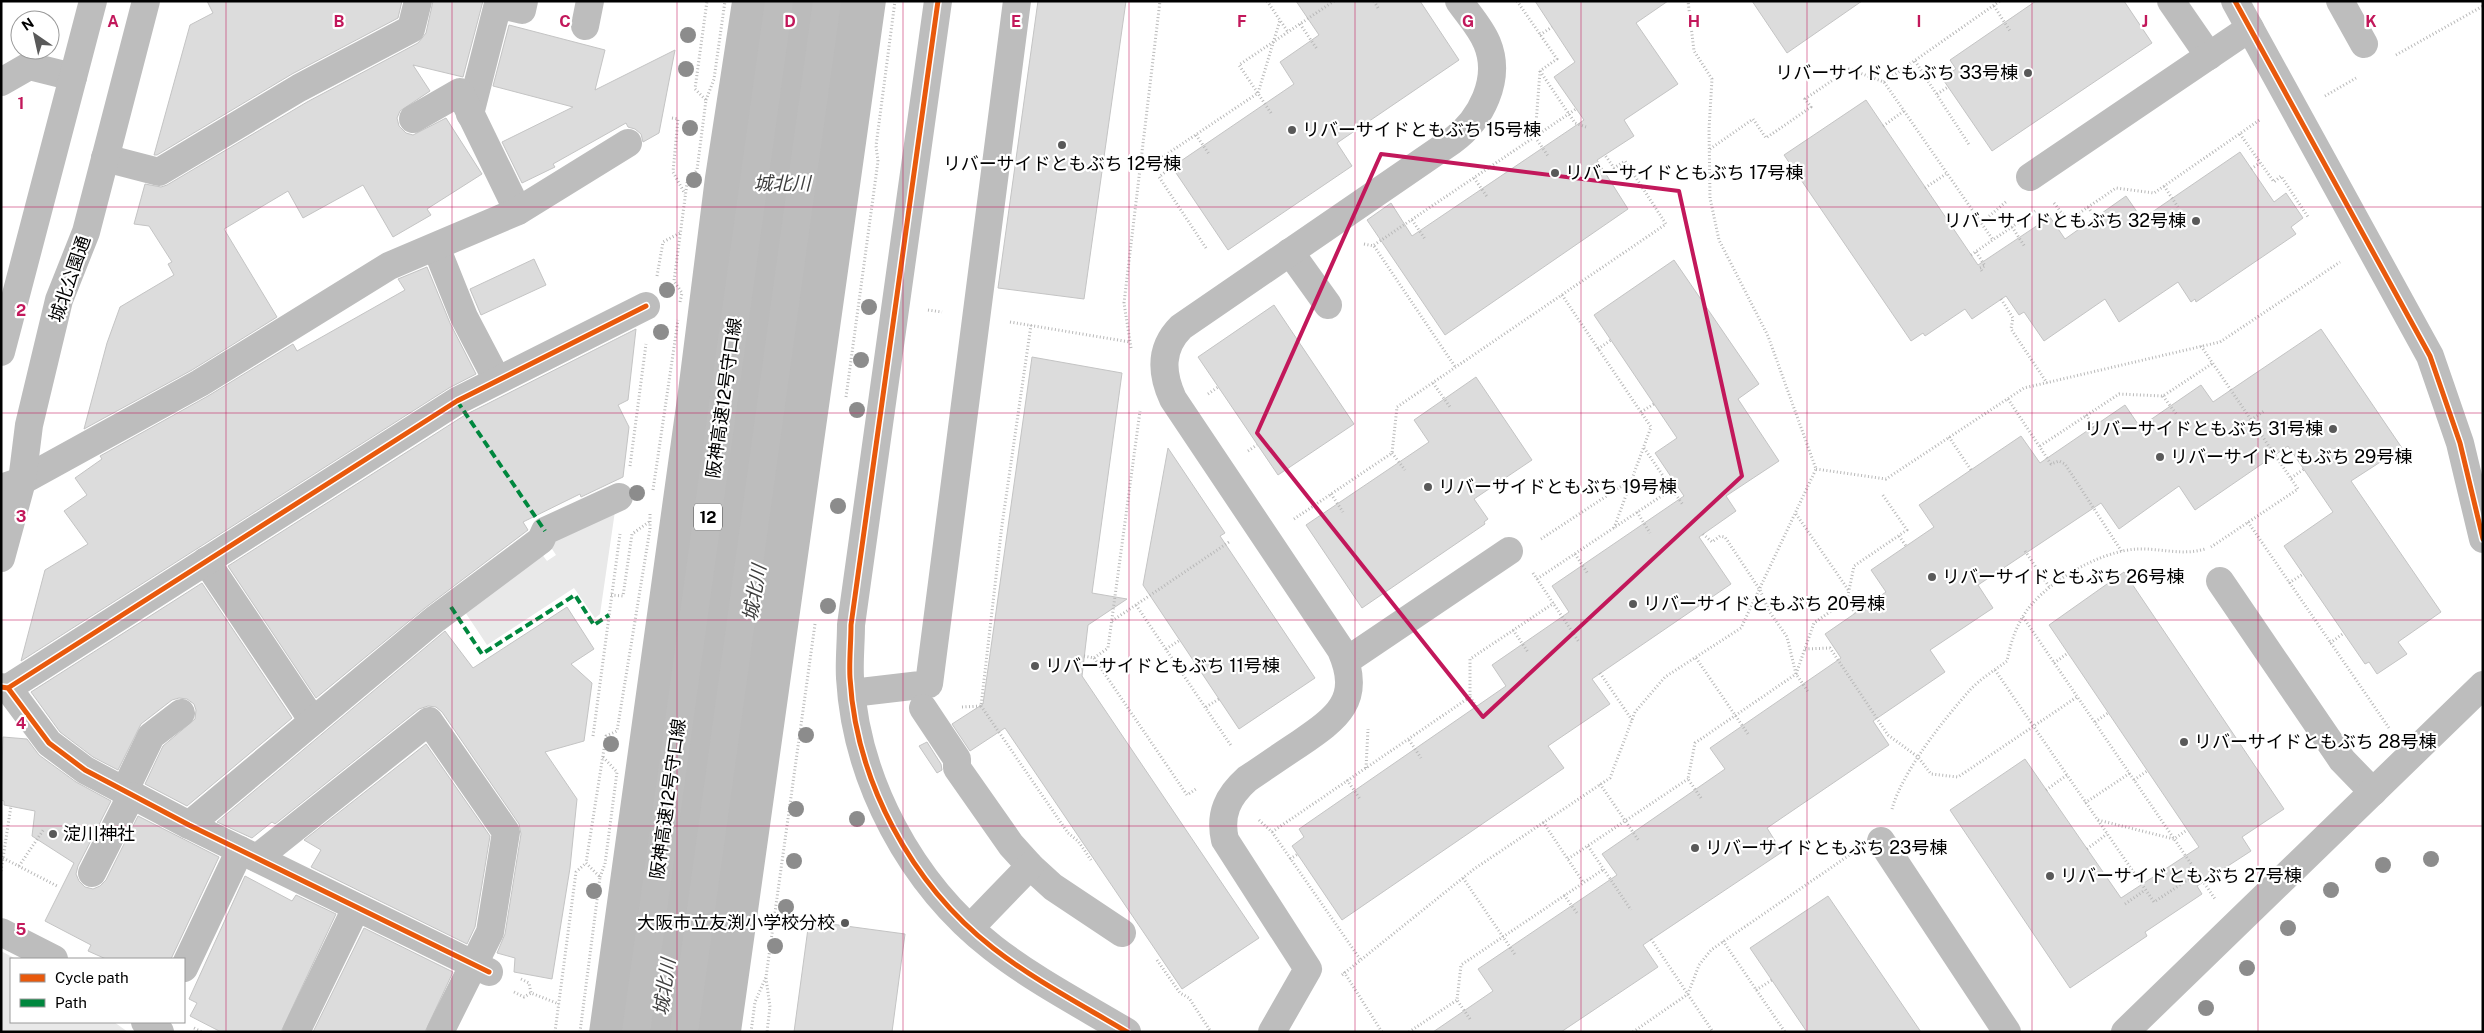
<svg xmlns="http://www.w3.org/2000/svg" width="2484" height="1033" viewBox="0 0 2484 1033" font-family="'Public Sans','Noto Sans JP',sans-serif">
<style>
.green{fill:#e9e9e9}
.water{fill:#bbb}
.building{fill:#dcdcdc;stroke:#c4c4c4}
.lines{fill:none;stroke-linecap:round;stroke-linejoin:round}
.path{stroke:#b8b8b8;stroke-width:3;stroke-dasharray:1 2.5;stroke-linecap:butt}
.minor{stroke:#bdbdbd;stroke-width:28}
.major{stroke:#bdbdbd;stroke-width:28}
.highway{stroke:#bdbdbd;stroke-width:28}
.quiet{stroke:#00873e;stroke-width:4;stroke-dasharray:8 4;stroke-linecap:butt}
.cycleway-casing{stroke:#fff;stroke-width:8}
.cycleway{stroke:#e8590c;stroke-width:5}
.tree{fill:#8c8c8c}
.marked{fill:none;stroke:#c2185b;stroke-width:4;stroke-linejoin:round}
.grid{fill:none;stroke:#c2185b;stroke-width:1;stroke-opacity:0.55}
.poi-dot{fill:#595959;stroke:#fff;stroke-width:2}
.labels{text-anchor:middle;stroke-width:4.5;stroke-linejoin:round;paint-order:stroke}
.shield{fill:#fff;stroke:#4c4c4c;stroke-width:1}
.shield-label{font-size:16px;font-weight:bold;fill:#000}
.poi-label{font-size:18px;fill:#000;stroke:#fff;text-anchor:start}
.street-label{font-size:18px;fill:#000;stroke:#fff}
.water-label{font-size:19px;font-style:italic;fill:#3f3f3f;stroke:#fff}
.grid-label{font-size:16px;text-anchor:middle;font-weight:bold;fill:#c2185b;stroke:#fff;stroke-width:4.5;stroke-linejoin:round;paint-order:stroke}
</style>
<rect width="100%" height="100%" fill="#fff"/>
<g class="green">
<polygon points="615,511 600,614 595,618 574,588 487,645 463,609 541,553 547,561 556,555 548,543"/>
<polygon points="1,951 16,959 11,959 11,1022 114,1022 128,1032 1,1032"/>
</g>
<polygon class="water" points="732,1 886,1 741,1032 589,1032 678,391 705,177"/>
<g class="building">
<polygon points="207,1 402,1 398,18 292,74 157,155 154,155 190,25 213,13"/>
<polygon points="433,1 483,1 463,77 413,65 430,91 400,111 397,118 399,126 406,133 413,135 446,118 482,174 427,209 431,215 393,237 363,185 303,218 288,191 224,229 277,317 192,370 84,429 107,343 120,307 174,275 168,264 172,262 149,226 134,224 145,184 161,187 167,185 307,102 418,43 426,33"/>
<polygon points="1038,1 1126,1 1084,299 998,288"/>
<polygon points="1296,1 1420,1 1459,60 1337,143 1352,166 1228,250 1172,167 1294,84 1280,62 1319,35"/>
<polygon points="1535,1 1668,1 1636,23 1678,84 1624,120 1634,136 1597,160 1628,209 1445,335 1367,220 1391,203 1412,236 1584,120 1554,77 1575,62"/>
<polygon points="1752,1 1862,1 1787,53"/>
<polygon points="2036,1 2124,1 2152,43 1992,151 1942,78 1956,69 1950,60"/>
<polygon points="509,25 605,50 595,90 675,50 659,133 643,142 641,134 635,129 628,127 626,123 553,164 555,167 522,183 502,142 573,107 493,86"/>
<polygon points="1866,100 1978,265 2050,217 2065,239 2126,196 2142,219 2240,152 2274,202 2286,193 2303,218 2291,227 2296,234 2196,302 2195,299 2191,302 2178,282 2119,322 2105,299 2044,341 2024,312 2019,315 2006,296 1972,319 1965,309 1925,336 1923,333 1911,341 1784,155"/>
<polygon points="534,259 546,285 481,315 470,289"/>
<polygon points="1674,260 1759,384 1738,399 1779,461 1726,496 1736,511 1699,537 1731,584 1592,679 1610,704 1548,746 1564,768 1342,920 1292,846 1304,837 1299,829 1506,686 1492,665 1569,612 1552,586 1684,496 1655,453 1677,438 1594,315"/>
<polygon points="427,267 450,323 476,374 449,388 21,661 45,570 88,544 64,511 87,495 75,478 102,459 100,456 208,396 293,344 297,351 405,290 398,279"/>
<polygon points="1274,305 1354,424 1278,475 1198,357"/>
<polygon points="636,329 628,400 618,405 629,427 623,477 581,497 580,494 523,522 528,530 425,608 316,698 228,566 465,415"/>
<polygon points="2321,329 2402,448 2351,481 2441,612 2398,642 2407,654 2377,674 2369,662 2365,664 2284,546 2333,512 2288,446 2195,510 2179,486 2119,529 2101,503 1978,585 1993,608 1930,650 1945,672 1873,721 1889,745 1767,828 1782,852 1643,945 1658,967 1561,1032 1433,1032 1493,991 1478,969 1617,875 1602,854 1725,769 1710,748 1841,658 1825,634 1886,592 1871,570 1934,527 1919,505 2021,436 2040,463 2125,405 2140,427 2201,385 2213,402"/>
<polygon points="1032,357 1122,373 1092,593 1127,599 1088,625 1082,676 1259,938 1182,989 1005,728 970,751 952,724 983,704"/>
<polygon points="1476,377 1532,460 1474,499 1488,519 1484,522 1485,524 1362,608 1306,525 1429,442 1414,420"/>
<polygon points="1168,448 1225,533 1220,536 1315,678 1239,729 1143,585"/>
<polygon points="2124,572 2284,809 2242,837 2251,851 2197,886 2202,894 2145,932 2147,936 2070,988 1950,810 2025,759 2121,898 2199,847 2049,625"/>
<polygon points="202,583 292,718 187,806 145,784 163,746 195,719 196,710 194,704 187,699 179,698 172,700 141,724 118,770 93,757 60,732 31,692"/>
<polygon points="567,607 594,649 571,664 592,683 584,741 545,752 577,799 570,868 552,979 514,972 515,958 497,953 505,934 521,834 519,824 442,712 436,707 428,706 419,709 275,824 272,822 252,838 217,822 445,631 473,668"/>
<polygon points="3,737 27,739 39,755 76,782 111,801 78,866 76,874 79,881 85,887 93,889 100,886 106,880 138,816 219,857 171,959 106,959 88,951 91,945 45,921 74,863 32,836 35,811 4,805 4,801 1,800"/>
<polygon points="927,742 941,764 942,770 937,773 919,746"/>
<polygon points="426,744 490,836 475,927 467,944 311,867 321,850 304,840"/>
<polygon points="245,876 292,901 296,895 336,914 281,1032 221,1032 190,1016 197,1003 189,999"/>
<polygon points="1828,896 1921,1032 1807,1032 1750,948"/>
<polygon points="809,921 905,934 892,1032 794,1032"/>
<polygon points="364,928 453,972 425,1032 313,1032"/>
</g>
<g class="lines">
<g class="path">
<polyline points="1267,1 1288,32"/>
<polyline points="1374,1 1378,8"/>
<polyline points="1517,1 1557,59 1540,71"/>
<polyline points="1994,6 2010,31"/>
<polyline points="1300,24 1317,49"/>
<polyline points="1540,35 1552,27"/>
<polyline points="2396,55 2483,6"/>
<polyline points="1915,61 1970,146"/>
<polyline points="1540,71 1535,137 1548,156"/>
<polyline points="1540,71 1575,123 1586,127"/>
<polyline points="1884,82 2000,1"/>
<polyline points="1937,94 1948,87"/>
<polyline points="2325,96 2356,78"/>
<polyline points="706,100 714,79 725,1"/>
<polyline points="1271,113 1239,65 1334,1"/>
<polyline points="672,118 678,119 673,172 685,194"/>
<polyline points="1883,126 1904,111"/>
<polyline points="2240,134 2274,182 2281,176 2308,217"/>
<polyline points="1196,135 1209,154"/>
<polyline points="1710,149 1753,119 1766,138 1811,107 1805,99 1849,69 1884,82 1993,240"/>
<polyline points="2251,169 2260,163"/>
<polyline points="1474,178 1488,198"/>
<polyline points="2164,186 2178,207"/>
<polyline points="1925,188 1946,174"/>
<path d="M 2054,203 C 2061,211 2062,218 2075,216 L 2116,188 L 2154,193 L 2261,119"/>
<polyline points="2088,207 2101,227"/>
<polyline points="1412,220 1425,239"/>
<polyline points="1981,223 2007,201"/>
<polyline points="2012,227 2025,247"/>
<polyline points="1364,244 1374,246 1456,368"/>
<polyline points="1374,245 1576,109"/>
<polyline points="1206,248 1159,177 1168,170 1161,158 1258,93 1280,20"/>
<polyline points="1976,252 1985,266 1980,268 1982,271"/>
<polyline points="1971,255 2035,211"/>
<polyline points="657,276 663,242 680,233"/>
<polyline points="1562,295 1651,427 1614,528"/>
<polyline points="2001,299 2013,318 2011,329 2047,383"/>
<polyline points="680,302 682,293 674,281 687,183 697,170 706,100 695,89 707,1"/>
<polyline points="928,310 942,312"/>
<polyline points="1010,322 1130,342"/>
<polyline points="2201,346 2298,489 2211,547"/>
<polyline points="1131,348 1124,303 1160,1"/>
<polyline points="1598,349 1611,340"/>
<polyline points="1433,383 1450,407"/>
<polyline points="1208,394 1218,387"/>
<polyline points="2163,396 2177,415"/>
<polyline points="846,397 878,161 876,146 895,1"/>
<polyline points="2008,399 2051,464 2059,461 2065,464 2122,552"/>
<polyline points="1641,412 1654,404"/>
<polyline points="2086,415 2099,434"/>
<polyline points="2251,420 2264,411"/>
<polyline points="1949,437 1971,470"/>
<polyline points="2040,446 2119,394 2163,396 2213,363"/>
<polyline points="1644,448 1683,505"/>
<polyline points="1248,451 1257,445"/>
<polyline points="1392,453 1405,470"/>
<polyline points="630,466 646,344"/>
<polyline points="1816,469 1886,479 2024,388 2220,342 2340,262"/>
<polyline points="2291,478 2304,469"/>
<polyline points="653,490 678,320"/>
<polyline points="1331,494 1343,512"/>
<polyline points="1637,512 1650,533"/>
<polyline points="1796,514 1849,591"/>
<polyline points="1294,519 1392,453 1397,407 1666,224 1625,161 1614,168 1605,155"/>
<polyline points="2248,522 2389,728"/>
<polyline points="1703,534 1712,542 1720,536 1725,537 1760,590 1769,611 1787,637 1796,674 1809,693"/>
<polyline points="1899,536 1906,546"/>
<polyline points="1541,539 1634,478"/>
<polyline points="2025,551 2050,588"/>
<polyline points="1575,554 1588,574"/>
<polyline points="1533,573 1579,642"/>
<polyline points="1537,579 1672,489"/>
<polyline points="2289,583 2303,574"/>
<polyline points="611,595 623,596 632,534 649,522"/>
<polyline points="1847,601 1855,613"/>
<polyline points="1136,605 1232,747"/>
<polyline points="2023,617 2215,899"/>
<polyline points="1112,621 1229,542"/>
<polyline points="1513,630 1528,652"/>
<polyline points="2330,643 2344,633"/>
<polyline points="1166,649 1180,640"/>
<polyline points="1805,649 1830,648 1888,735 1918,757 1931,774 1958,777 2077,697"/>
<polyline points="1084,656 1094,658 1108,648 1140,411"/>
<polyline points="1094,658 1187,795 1196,789"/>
<polyline points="1696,658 1748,734"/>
<polyline points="2054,663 2068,653"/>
<polyline points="1995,670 2154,902 2198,873"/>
<polyline points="1600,673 1632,720"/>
<polyline points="1470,697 1482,715"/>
<polyline points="981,706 1068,833 1078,841 1091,860"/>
<polyline points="962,707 981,706 1002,525 1031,325"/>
<polyline points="1206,707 1219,699"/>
<polyline points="2095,722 2108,713"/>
<polyline points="593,736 620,534"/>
<polyline points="1409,740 1421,758"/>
<polyline points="1366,768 1368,729"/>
<polyline points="1347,780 1360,799"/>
<polyline points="2134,780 2147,771"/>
<polyline points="1600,784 1639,841"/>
<polyline points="2046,790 2067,775"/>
<polyline points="1701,798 1688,779 1695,743 1796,674 1814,623 1847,600 1854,566 1907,530 1882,494"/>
<polyline points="2085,803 2130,773"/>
<path d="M 1892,809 C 1902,772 1944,719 1970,690 C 1980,679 1995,670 2007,661 C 2010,646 2014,632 2022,618 C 2040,585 2099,551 2137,549 C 2160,548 2182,556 2205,549"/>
<polyline points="1259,820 1272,832 1360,959"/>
<polyline points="2098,820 2174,839 2187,830"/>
<polyline points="1543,822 1583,882"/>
<polyline points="1272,832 1470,697 1470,659 1554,603"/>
<polyline points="1588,846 1631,910"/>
<polyline points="2087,849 2107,834"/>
<polyline points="3,858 59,887"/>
<polyline points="1290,859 1298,854"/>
<polyline points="1568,859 1688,779"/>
<polyline points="19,866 44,829"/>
<polyline points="1,871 11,806"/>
<polyline points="600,877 605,864 617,772 603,757"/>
<polyline points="1463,878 1516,956"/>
<polyline points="1564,895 1577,913"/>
<polyline points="2125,904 2145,890"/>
<polyline points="1651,939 1713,1032"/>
<polyline points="1723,941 1785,1032"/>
<polyline points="1157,960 1180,993 1189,998 1211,1032"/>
<polyline points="1344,972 1382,1032"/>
<polyline points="1342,975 1474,869 1610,778 1635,712 1665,677 1741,628 1816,469 1768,336 1719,240 1710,198 1709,129 1712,79 1694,51 1688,1"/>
<polyline points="766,978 770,1007 767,1032"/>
<polyline points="521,979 529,983 531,993"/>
<polyline points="1756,990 1772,980"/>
<polyline points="514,992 524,997 531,993 559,1004"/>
<polyline points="1470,1019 1457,1000 1461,965 1604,869"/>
<polyline points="194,1028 202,1032"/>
<polyline points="555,1032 576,872 586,863"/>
<polyline points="580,1032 600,877 586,863 606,736 617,731 650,529 650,513"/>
<polyline points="751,1032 755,1002 766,977 815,624"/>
<polyline points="1409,1032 1457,1000"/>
<polyline points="1633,1032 1688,994 1699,965 1711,950 1851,854"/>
</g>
<g class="minor">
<path d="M 938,1 L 851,625 C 851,643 849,661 850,678 C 856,781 911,884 993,948 C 1034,980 1082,1005 1127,1032"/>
<polyline points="2171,1 2209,56"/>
<polyline points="2235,1 2430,356 2460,443 2483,539"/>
<polyline points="2340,1 2364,44"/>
<polyline points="585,26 590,1"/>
<polyline points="1,82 29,66 73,77"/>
<polyline points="470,114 498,4 522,10 524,1"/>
<polyline points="413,119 460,92 518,211"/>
<polyline points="105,158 159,172 299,88 411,29 418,1"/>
<polyline points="2030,177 2250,28"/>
<polyline points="436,247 464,317 497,380"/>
<polyline points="1290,252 1328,305"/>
<polyline points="1,488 22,481 200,383 389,266 518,211 628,143"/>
<polyline points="206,561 313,721"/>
<polyline points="2220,581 2342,760 2373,792"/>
<polyline points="1346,661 1509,551"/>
<polyline points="1,687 8,688 49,743 85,770 189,825 489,972"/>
<polyline points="8,688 457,401 646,306"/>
<polyline points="852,693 929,684 1017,1"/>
<polyline points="923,708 957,759 957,768 1011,845 1030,866 1053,887 1122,933"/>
<polyline points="124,792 151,736 181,713"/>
<polyline points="189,825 434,620 541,540 545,531 619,497"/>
<polyline points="1881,841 2007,1032"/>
<polyline points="257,858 429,721 506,832 490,932 440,1032"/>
<polyline points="92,873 131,796"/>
<polyline points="970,928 1030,866"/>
<polyline points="1,932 54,959"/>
<polyline points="184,968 240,850"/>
<polyline points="145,1022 160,1032"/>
<polyline points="296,1032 356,908"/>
<path d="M 1272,1032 L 1308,969 L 1225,840 C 1219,814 1228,796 1247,779 C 1265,767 1282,755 1299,744 C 1337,718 1363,700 1341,650 L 1173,399 C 1161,373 1160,348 1181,327 L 1452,141 C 1481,120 1502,79 1487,43 C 1481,28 1468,14 1459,1"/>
<polyline points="2125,1032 2483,685"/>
</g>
<g class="major">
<polyline points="1,352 93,1"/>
<polyline points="1,558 22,481 29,425 59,300 86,232 146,1"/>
</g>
<g class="highway">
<polyline points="636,1032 779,1"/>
<polyline points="684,1032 827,1"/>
</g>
<g class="quiet">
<polyline points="457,401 545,531"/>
<polyline points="451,607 482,654 575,595 594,625 609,615"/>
</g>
<defs>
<g id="cycleway">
<path d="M 938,1 L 851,625 C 851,643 849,661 850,678 C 856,781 911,884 993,948 C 1034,980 1082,1005 1127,1032"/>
<polyline points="2235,1 2430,356 2460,443 2483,539"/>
<polyline points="1,687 8,688 49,743 85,770 189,825 489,972"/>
<polyline points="8,688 457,401 646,306"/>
</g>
</defs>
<use href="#cycleway" class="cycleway-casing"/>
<use href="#cycleway" class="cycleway"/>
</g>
<g class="tree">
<circle cx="688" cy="35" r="8"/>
<circle cx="686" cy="69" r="8"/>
<circle cx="690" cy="128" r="8"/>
<circle cx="694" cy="180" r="8"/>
<circle cx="667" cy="290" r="8"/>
<circle cx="869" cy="307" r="8"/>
<circle cx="661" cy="332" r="8"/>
<circle cx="861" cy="360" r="8"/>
<circle cx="857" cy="410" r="8"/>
<circle cx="637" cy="493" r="8"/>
<circle cx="838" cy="506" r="8"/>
<circle cx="828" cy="606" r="8"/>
<circle cx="806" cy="735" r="8"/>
<circle cx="611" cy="744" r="8"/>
<circle cx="796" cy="809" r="8"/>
<circle cx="857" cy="819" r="8"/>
<circle cx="2431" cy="859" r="8"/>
<circle cx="794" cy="861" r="8"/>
<circle cx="2383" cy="865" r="8"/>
<circle cx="2331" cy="890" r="8"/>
<circle cx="594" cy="891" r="8"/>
<circle cx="786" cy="907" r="8"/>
<circle cx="2288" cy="928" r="8"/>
<circle cx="775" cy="946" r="8"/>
<circle cx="2247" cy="968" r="8"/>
<circle cx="2206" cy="1008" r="8"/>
</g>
<path class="marked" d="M 1381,154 L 1679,191 L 1742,476 L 1483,717 L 1257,433 Z"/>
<path class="grid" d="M 226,1 L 226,1032M 452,1 L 452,1032M 677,1 L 677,1032M 903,1 L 903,1032M 1129,1 L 1129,1032M 1355,1 L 1355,1032M 1581,1 L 1581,1032M 1807,1 L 1807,1032M 2032,1 L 2032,1032M 2258,1 L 2258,1032M 1,207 L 2483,207M 1,413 L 2483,413M 1,620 L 2483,620M 1,826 L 2483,826"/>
<g class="poi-dot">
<circle cx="2028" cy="73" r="5"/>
<circle cx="1292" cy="130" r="5"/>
<circle cx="1062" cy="145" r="5"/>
<circle cx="1555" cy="173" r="5"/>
<circle cx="2196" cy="221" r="5"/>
<circle cx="2333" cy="429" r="5"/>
<circle cx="2160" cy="457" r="5"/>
<circle cx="1428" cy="487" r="5"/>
<circle cx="1932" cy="577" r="5"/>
<circle cx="1633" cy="604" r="5"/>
<circle cx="1035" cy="666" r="5"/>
<circle cx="2184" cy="742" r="5"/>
<circle cx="53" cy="834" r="5"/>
<circle cx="1695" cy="848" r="5"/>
<circle cx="2050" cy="876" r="5"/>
<circle cx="845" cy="923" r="5"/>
</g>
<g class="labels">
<rect class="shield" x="694" y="503.5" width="28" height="27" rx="4"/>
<g class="shield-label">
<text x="708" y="523">12</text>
</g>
<g class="poi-label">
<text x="2018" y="79" text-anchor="end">リバーサイドともぶち 33号棟</text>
<text x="1302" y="136">リバーサイドともぶち 15号棟</text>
<text x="1062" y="170" text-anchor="middle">リバーサイドともぶち 12号棟</text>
<text x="1565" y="179">リバーサイドともぶち 17号棟</text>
<text x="2186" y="227" text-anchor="end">リバーサイドともぶち 32号棟</text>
<text x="2323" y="435" text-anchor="end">リバーサイドともぶち 31号棟</text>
<text x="2170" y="463">リバーサイドともぶち 29号棟</text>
<text x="1438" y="493">リバーサイドともぶち 19号棟</text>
<text x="1942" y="583">リバーサイドともぶち 26号棟</text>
<text x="1643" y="610">リバーサイドともぶち 20号棟</text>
<text x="1045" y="672">リバーサイドともぶち 11号棟</text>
<text x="2194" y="748">リバーサイドともぶち 28号棟</text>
<text x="63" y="840">淀川神社</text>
<text x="1705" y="854">リバーサイドともぶち 23号棟</text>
<text x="2060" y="882">リバーサイドともぶち 27号棟</text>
<text x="835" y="929" text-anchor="end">大阪市立友渕小学校分校</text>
</g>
<g class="street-label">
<text transform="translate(70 279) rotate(-71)" y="6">城北公園通</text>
<text transform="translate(724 398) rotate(-82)" y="6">阪神高速12号守口線</text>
<text transform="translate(668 799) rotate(-82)" y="6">阪神高速12号守口線</text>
</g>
<g class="water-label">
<text x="782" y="190">城北川</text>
<text transform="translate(754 593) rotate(-80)" y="7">城北川</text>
<text transform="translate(664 987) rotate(-82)" y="7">城北川</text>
</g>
</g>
<g class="grid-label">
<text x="113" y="27">A</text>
<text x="339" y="27">B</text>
<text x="565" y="27">C</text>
<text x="790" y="27">D</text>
<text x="1016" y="27">E</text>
<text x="1242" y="27">F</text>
<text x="1468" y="27">G</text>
<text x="1694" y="27">H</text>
<text x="1919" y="27">I</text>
<text x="2145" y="27">J</text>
<text x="2371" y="27">K</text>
<text x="21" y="109">1</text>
<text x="21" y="316">2</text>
<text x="21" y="522">3</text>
<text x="21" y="729">4</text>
<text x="21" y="935">5</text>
</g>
<rect width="2484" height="1033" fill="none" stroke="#000000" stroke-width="5"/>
<rect x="10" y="958" width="175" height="65" fill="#ffffff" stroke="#999999"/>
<rect x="20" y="974" width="25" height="8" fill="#e8590c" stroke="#999999"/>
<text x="55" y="983" font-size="15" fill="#000000">Cycle path</text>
<rect x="20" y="999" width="25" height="8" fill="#00873e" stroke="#999999"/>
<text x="55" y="1008" font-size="15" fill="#000000">Path</text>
<g transform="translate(35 35) rotate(326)"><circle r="24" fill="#ffffff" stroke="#999999"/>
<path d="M0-4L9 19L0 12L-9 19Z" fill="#595959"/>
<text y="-8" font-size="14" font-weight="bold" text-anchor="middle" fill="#000000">N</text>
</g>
</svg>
